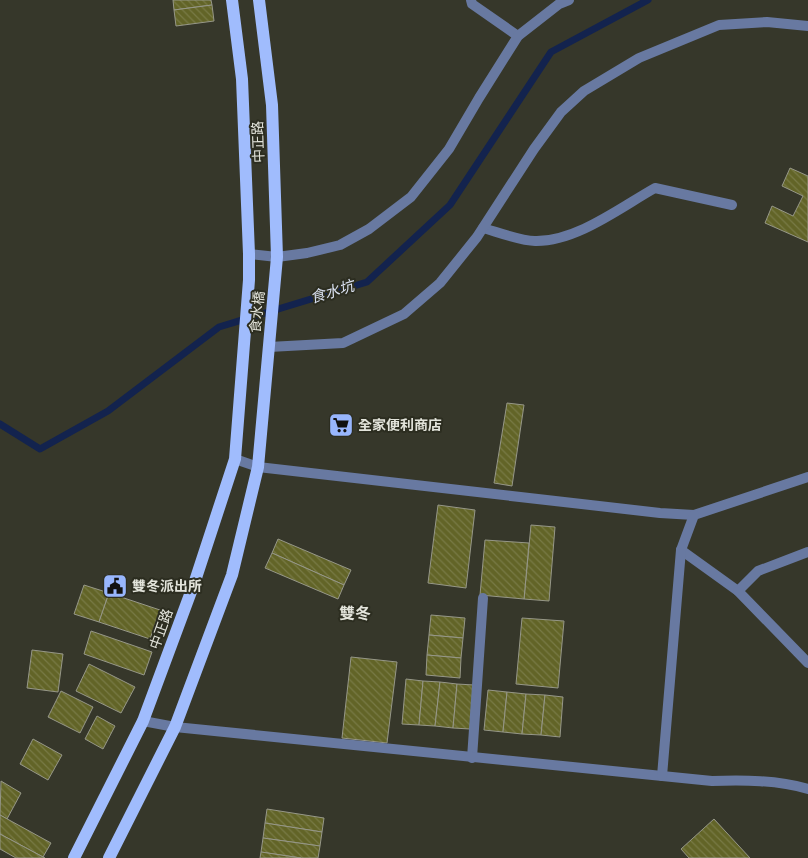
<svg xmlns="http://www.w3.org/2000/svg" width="808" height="858" viewBox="0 0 808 858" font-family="'Open Sans','Noto Sans TC',sans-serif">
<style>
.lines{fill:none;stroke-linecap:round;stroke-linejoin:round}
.stream{stroke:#13234e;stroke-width:7}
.building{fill:url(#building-back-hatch);stroke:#969788}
.lane{stroke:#6879a1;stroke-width:10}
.street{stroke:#6879a1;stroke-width:10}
.primary{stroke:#a0bcfd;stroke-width:12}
.labels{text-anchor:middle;stroke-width:4;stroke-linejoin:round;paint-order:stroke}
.street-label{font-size:14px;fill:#e3e4db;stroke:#2c2d20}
.poi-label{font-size:14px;font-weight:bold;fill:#e3e4db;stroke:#2c2d20;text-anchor:start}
.water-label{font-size:15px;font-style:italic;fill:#d9e0f0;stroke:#2c2d20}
.quarter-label{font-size:16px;font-weight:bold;fill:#e3e4db;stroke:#2c2d20}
</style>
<defs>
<pattern id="building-back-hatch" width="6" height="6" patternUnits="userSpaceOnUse" patternTransform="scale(1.25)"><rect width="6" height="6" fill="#626427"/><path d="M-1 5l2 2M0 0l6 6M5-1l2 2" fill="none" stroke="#787a46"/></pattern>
</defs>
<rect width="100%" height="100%" fill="#36372a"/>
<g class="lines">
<polyline class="stream" points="0,424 40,449 108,411 219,327 367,282 450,205 551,52 648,0"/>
</g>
<g class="building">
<polygon points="173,0 211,0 212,5 174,10"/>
<polygon points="212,5 214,21 176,26 174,10"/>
<polygon points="790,168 808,176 808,242 765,223 772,206 793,216 803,196 782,186"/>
<polygon points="507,403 524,405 512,486 494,483"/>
<polygon points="438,505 475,510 466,588 428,583"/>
<polygon points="531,525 555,527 549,601 524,599"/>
<polygon points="278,539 351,570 344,585 272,553"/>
<polygon points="485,540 529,543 524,599 480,595"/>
<polygon points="272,553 344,585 338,599 265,568"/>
<polygon points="84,585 109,593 99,622 74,614"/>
<polygon points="109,593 160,610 150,639 99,622"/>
<polygon points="431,615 465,618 463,638 429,635"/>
<polygon points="522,618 564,621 558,688 516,684"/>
<polygon points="91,631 152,652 144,675 84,654"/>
<polygon points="429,635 463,638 461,658 427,655"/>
<polygon points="32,650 63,654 58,692 27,688"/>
<polygon points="427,655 461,658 460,678 426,675"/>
<polygon points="351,657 397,662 387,743 342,738"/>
<polygon points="89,664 135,687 121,713 76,691"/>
<polygon points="406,679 423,681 419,725 402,724"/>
<polygon points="423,681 440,682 435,726 419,725"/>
<polygon points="440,682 457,684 453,728 435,726"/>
<polygon points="457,684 474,685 470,729 453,728"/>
<polygon points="488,690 507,692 503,732 484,730"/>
<polygon points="61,691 93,707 80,733 48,717"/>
<polygon points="507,692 526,694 522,734 503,732"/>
<polygon points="526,694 545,695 541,735 522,734"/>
<polygon points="545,695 563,697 560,737 541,735"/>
<polygon points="97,716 115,726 103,749 85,739"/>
<polygon points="33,739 62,755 48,780 20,764"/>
<polygon points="1,781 21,793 7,819 0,815"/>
<polygon points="267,809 324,818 322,832 265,823"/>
<polygon points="0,815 51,843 43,857 0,834"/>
<polygon points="714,819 750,858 689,858 681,849"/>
<polygon points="265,823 322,832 320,846 263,838"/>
<polygon points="0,834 43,857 45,858 16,858 0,849"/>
<polygon points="263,838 320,846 318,858 301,858 261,852"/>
<polygon points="261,852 301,858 260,858"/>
</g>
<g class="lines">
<g class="lane">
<polyline points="471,0 472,4 518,36"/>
<path d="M 483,228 C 497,232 521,241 535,241 C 576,242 621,207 655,188 L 732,205"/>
<polyline points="269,347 343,343 404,314 440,283 477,237 534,149 561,112 584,91 639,58 719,25 767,22 808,26"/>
<polyline points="472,758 483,598"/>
</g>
<g class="street">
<polyline points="249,254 277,257 307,253 340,245 369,229 411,197 449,149 479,98 518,36 559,4 569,0"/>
<polyline points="235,459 258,467 660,513 694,515 808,477"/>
<polyline points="681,550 738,591 808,663"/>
<polyline points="738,591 758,571 808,552"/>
<path d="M 143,721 L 175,727 L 712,781 C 744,780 777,780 808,789"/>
<polyline points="662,776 681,550 694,515"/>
</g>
<g class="primary">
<polyline points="74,858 143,721 195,581 235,459 249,280 249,254 242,79 232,0"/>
<polyline points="109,858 175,727 232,575 258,467 277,257 272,105 259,0"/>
</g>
</g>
<defs>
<symbol id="supermarket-square" viewBox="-11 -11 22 22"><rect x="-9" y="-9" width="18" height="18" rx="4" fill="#98b6fd" stroke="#2c2d20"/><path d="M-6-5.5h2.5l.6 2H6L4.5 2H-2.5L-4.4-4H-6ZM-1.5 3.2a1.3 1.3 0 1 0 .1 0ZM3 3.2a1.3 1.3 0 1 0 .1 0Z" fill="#111"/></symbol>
<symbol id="civic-square" viewBox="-11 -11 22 22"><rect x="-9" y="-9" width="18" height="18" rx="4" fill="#98b6fd" stroke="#2c2d20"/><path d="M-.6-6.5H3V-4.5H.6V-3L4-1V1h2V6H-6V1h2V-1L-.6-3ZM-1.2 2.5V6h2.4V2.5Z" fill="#111"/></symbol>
</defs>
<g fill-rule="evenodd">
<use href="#supermarket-square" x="327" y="411" width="28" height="28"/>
<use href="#civic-square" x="101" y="572" width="28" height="28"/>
</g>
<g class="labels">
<g class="street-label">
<text transform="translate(258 142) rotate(-92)" y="5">中正路</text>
<text transform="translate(257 312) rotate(-84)" y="5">食水橋</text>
<text transform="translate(161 629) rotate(-70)" y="5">中正路</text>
</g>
<g class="poi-label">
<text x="358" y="430">全家便利商店</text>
<text x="132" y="591">雙冬派出所</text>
</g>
<g class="water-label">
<text transform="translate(332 292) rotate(-17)" y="5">食水坑</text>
</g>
<g class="quarter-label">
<text x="355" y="619">雙冬</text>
</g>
</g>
</svg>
